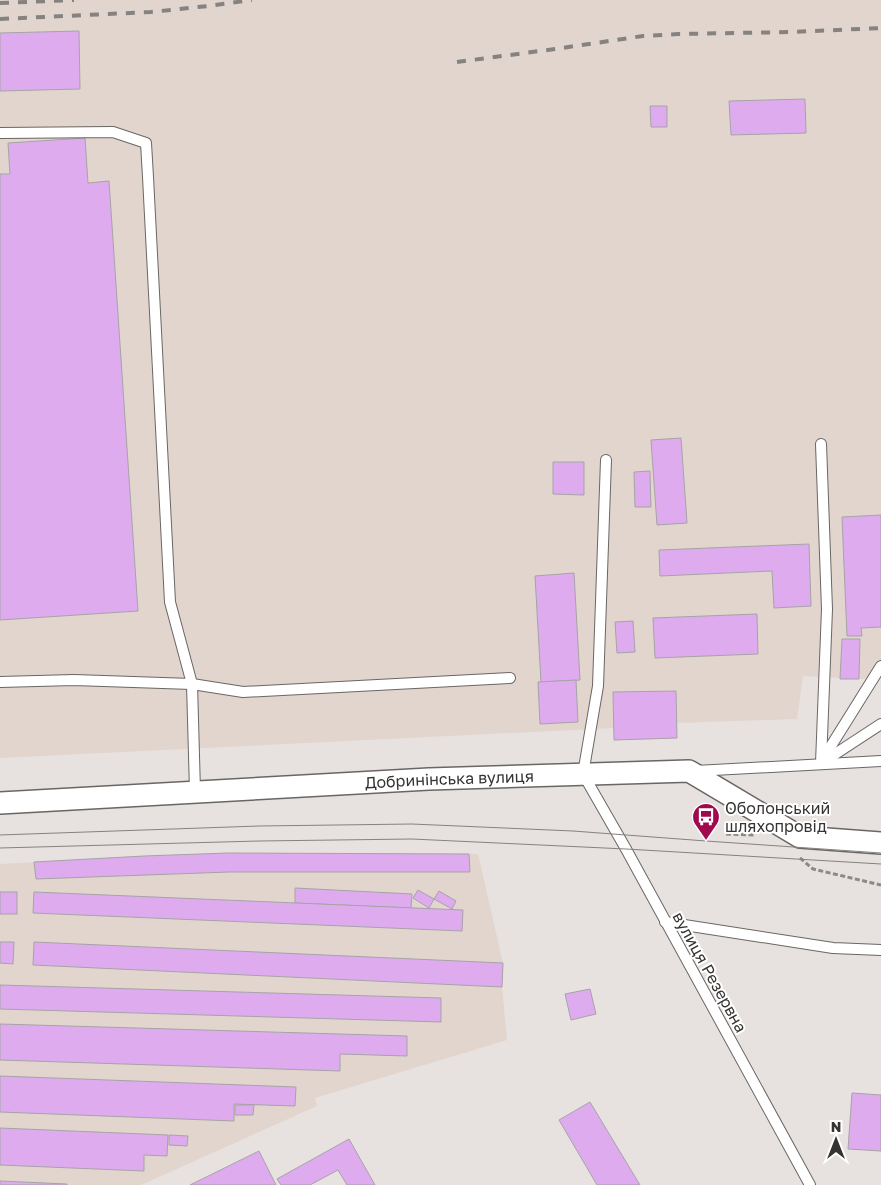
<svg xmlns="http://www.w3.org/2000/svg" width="881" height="1185" viewBox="0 0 881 1185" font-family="'Golos Text',sans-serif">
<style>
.built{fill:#e2d5ce}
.building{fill:#deacee;stroke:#a6a3a7}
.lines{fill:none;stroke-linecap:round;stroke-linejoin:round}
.lane-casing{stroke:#6a6663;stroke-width:12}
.street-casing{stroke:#6a6663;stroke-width:24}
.path{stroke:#8c8987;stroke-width:3;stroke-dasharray:5 2.5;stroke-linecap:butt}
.lane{stroke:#fff;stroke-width:10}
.street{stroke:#fff;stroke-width:21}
.tram{stroke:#858280;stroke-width:1}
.rail{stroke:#858280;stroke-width:4;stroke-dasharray:9 9;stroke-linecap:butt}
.labels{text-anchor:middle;stroke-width:4;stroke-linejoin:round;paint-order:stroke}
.street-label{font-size:16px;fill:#363433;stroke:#fff}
.poi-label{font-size:16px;fill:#363433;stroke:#fff;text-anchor:start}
</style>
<rect width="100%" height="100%" fill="#e7e2df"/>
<g class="built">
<polygon points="0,0 881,0 881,678 859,679 803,676 797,719 677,723 676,691 613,692 614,728 0,758"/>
<polygon points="228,853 478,854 503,963 502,987 507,1040 315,1098 317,1106 141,1185 0,1185 0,864 144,856"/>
</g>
<g class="building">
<polygon points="79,31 80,89 0,91 0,33"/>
<polygon points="805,99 806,133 731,135 729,101"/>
<polygon points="650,106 667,106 667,127 651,127"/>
<polygon points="85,138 88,183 109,181 138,611 0,620 0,174 10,174 8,143"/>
<polygon points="681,438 687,523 657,525 651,440"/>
<polygon points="553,462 584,462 584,495 553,494"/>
<polygon points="650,471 651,507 635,507 634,472"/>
<polygon points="881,515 881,627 861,628 862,636 847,636 842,517"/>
<polygon points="809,544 811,606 774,608 772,571 660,576 659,550"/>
<polygon points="574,573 580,680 541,682 535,576"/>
<polygon points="757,614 758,654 655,658 653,618"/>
<polygon points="633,621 635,652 617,653 615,622"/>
<polygon points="842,639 860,639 859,679 840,679"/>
<polygon points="576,680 578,722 540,724 538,682"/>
<polygon points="676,691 677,738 614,740 613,692"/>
<polygon points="228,853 469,854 470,872 229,872 36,879 34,862 144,856"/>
<polygon points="295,888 412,894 411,908 295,903"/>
<polygon points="418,890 434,899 429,908 413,898"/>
<polygon points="439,891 456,901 452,909 434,899"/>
<rect x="0" y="892" width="17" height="22"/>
<polygon points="34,892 463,910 462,931 33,913"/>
<polygon points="0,942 14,942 13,964 0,963"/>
<polygon points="34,942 503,963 502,987 33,965"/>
<polygon points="0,985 441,998 441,1022 0,1009"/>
<polygon points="590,989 596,1014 571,1020 565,994"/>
<polygon points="0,1024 407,1036 407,1056 340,1054 340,1071 0,1060"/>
<polygon points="0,1076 296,1087 295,1106 234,1104 234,1121 0,1112"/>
<polygon points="852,1093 881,1095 881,1151 848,1149"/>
<polygon points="590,1102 640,1185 597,1185 559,1120"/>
<polygon points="235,1105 254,1105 253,1115 235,1115"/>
<polygon points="0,1128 168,1135 167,1156 144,1155 144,1171 0,1165"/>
<polygon points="169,1135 188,1136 187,1146 169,1145"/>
<polygon points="349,1139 375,1185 347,1185 338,1170 310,1185 281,1185 277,1179"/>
<polygon points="259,1151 276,1185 190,1185"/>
<polygon points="0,1181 67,1184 67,1185 0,1185"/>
</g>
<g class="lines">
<defs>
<g id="lane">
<polyline points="0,133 113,132 146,143 148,177 170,602 192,684 195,791"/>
<polyline points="606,460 598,686 583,774 626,849 810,1185"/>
<polyline points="0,682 74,680 192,684 243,692 510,678"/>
<polyline points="821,762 881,666"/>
<polyline points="823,762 881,724"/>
<polyline points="821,763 827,609 821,444"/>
<polyline points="695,771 881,761"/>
<polyline points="665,922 833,948 881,950"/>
</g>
<g id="street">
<path id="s1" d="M 0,803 L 429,779 L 689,771 L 800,837 L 881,843"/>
</g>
</defs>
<use href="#lane" class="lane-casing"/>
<use href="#street" class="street-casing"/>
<g class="path">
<polyline points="726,834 755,835"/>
<polyline points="800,858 813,869 881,885"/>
</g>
<use href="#lane" class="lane"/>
<use href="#street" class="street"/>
<g class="tram">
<polyline points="0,835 259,826 412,824 573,831 706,841 881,853"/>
<polyline points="0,848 259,841 412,839 626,849 881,864"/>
</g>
<g class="rail">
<polyline points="0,3 74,0"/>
<polyline points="0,19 151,12 208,6 252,0"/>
<polyline points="457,62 555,49 643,36 678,34 792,32 881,28"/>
</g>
</g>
<defs>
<symbol id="bus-pin" viewBox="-11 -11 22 30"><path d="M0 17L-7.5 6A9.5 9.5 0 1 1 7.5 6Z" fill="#a0094d" stroke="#fff"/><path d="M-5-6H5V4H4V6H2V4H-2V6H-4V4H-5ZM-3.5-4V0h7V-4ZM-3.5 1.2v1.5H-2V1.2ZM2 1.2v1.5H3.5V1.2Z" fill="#fff"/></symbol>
</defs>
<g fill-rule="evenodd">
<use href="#bus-pin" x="690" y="801" width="32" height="43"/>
</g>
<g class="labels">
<g class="street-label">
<text dy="6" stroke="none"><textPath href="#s1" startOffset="450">Добринінська вулиця</textPath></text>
<text transform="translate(710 972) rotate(61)" y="6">вулиця Резервна</text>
</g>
<g class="poi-label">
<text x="725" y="814">Оболонський<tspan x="725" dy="18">шляхопровід</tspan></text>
</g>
</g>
<g transform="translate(836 1140)" stroke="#ffffff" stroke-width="4" paint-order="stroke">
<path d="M0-4L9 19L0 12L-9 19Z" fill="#363433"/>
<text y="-8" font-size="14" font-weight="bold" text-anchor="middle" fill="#363433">N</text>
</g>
</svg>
